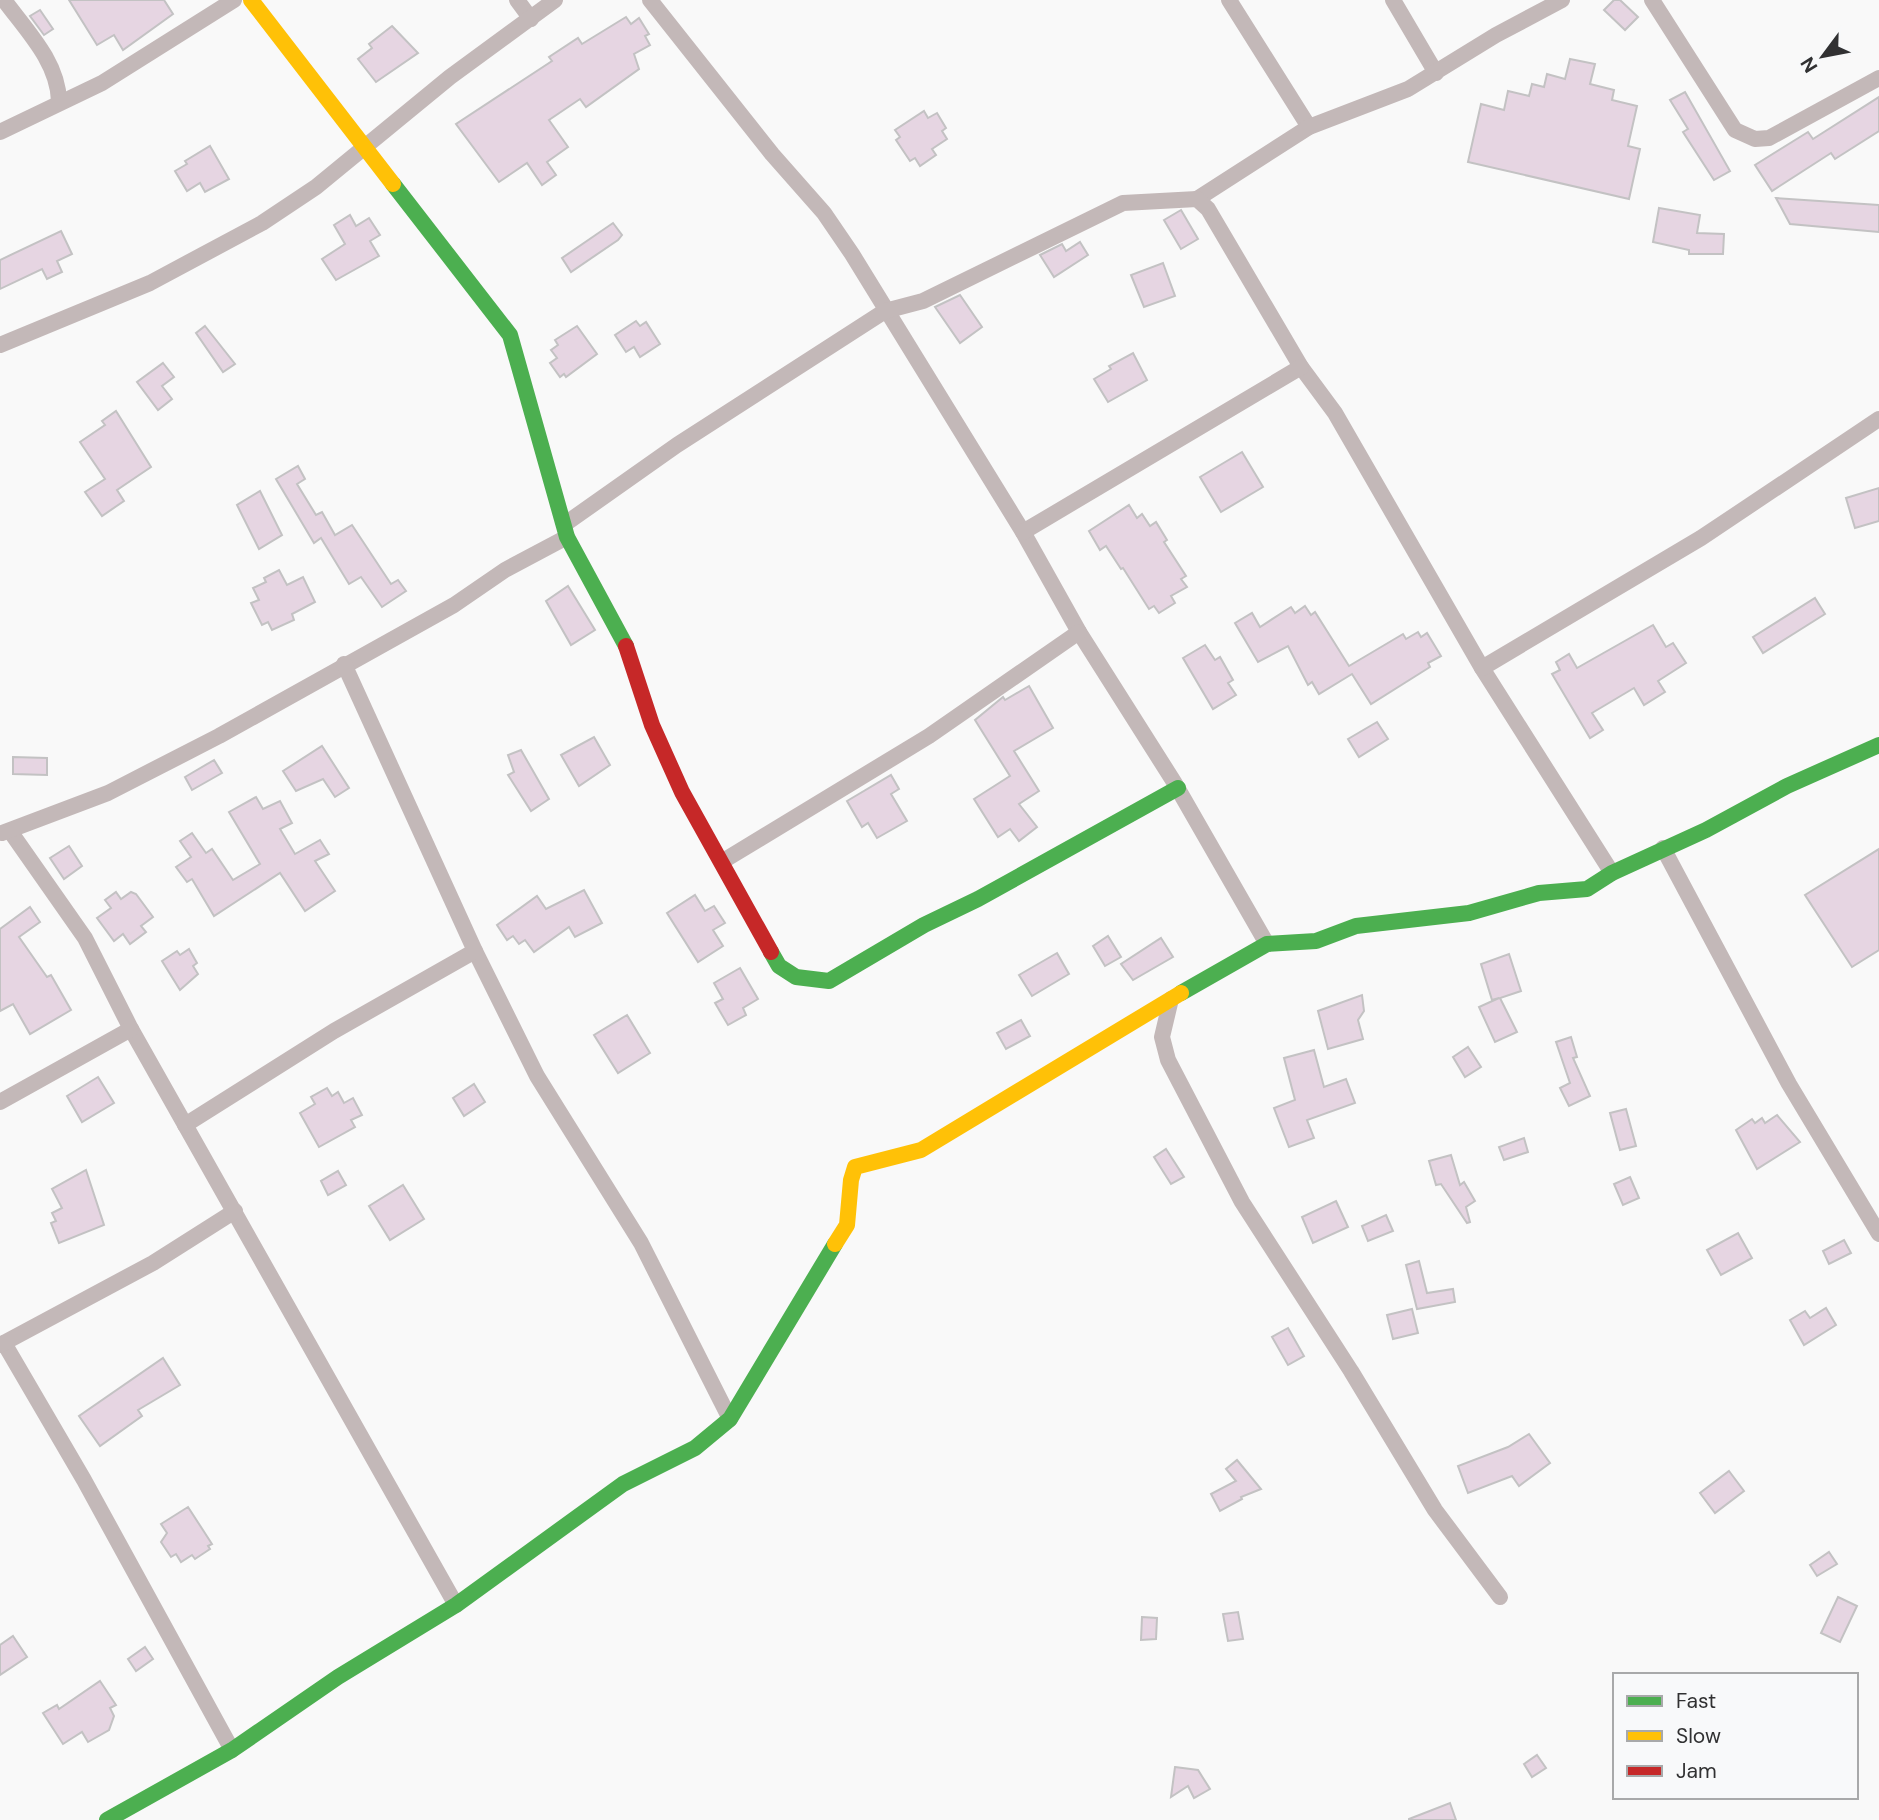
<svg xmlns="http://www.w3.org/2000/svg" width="1879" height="1820" viewBox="0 0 1879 1820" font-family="'DM Sans',sans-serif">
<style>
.building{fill:#e6d5e2;stroke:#c3c2c3;stroke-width:2}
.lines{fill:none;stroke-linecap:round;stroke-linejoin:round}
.street{stroke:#c3b8b8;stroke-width:16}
.fast{stroke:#4caf50;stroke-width:16}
.slow{stroke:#ffc107;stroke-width:16}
.jam{stroke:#c62828;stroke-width:16}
</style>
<rect width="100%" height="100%" fill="#f9f9f9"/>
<g class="building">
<polygon points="69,0 164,0 173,14 123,50 114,35 97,45"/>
<polygon points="1614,0 1620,0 1638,17 1625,30 1604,10"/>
<polygon points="40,10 53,29 44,35 30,16"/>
<polygon points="626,17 631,24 639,18 649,34 645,36 650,45 634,54 639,69 586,107 580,99 549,120 568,147 547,162 556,175 542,185 527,163 499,182 456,124 552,61 549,57 578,38 582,44"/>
<polygon points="392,26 418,53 376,82 358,59 372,48 369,44"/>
<polygon points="1570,59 1595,64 1590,84 1614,90 1612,100 1637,106 1628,146 1640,149 1629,199 1468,162 1481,104 1504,110 1508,91 1529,96 1532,84 1544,87 1547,74 1565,79"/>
<polygon points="1685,92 1730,171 1714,180 1683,132 1688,129 1670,100"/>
<polygon points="1879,97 1879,131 1835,159 1831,153 1772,191 1755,165 1808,132 1813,139"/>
<polygon points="924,111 928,118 937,113 946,128 942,131 947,139 932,149 936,155 920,166 915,158 910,161 896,140 900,137 895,130"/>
<polygon points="210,146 229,179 205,192 200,183 187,191 175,171 187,164 185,161"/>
<polygon points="1776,198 1879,205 1879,232 1790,224"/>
<polygon points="1659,208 1700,215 1697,233 1724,234 1723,254 1689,254 1689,250 1653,242"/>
<polygon points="1181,210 1198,239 1181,249 1164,220"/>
<polygon points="350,215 356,226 369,218 380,235 370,241 379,256 336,280 322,259 345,244 334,225"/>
<polygon points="613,223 622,235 618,240 571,272 562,258"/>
<polygon points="61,231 72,254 57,261 62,272 47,279 42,269 0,289 0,260"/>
<polygon points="1080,242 1088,255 1054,277 1040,255 1062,244 1066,251"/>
<polygon points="1163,263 1175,296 1144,307 1131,275"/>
<polygon points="960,295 982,327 960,343 935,307"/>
<polygon points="636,321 640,326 646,322 660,344 640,357 634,347 626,352 615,335"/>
<polygon points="205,326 235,364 223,372 196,333"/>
<polygon points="577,326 597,354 566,377 564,374 560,377 550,363 557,358 551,350 558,345 555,340"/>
<polygon points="1133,353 1147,380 1108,402 1094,379 1111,369 1109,366"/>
<polygon points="163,363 174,377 162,386 172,399 158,410 137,382"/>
<polygon points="116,411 151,467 117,490 124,501 102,516 85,492 105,479 80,442 105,425 102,421"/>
<polygon points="1242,452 1263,487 1221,512 1200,477"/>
<polygon points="298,466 305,479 297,484 316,515 322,512 335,535 352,525 391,584 398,580 406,591 382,607 361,577 349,584 321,538 314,543 276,479"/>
<polygon points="1879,488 1879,521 1855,528 1846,498"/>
<polygon points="260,491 282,535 259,549 237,505"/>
<polygon points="1129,505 1137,518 1142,514 1150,526 1156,522 1167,540 1164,542 1186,576 1181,579 1187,587 1171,596 1175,603 1159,613 1154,606 1149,609 1123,568 1121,569 1106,546 1100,550 1089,531"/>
<polygon points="279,570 287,585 303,577 315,602 292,614 294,620 272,630 268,622 262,625 251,603 259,600 253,588 266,582 264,578"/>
<polygon points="568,586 595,630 571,645 546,601"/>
<polygon points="1815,598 1825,614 1763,653 1753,637"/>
<polygon points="1305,606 1311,615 1315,612 1349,666 1403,634 1406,639 1418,632 1421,637 1427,633 1441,656 1428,663 1430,667 1371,704 1352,674 1319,694 1312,682 1308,685 1288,646 1258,662 1235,623 1252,613 1260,627 1291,607 1295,613"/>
<polygon points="1653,625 1666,647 1673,643 1686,663 1658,681 1665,692 1644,705 1634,688 1592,713 1603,730 1590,738 1552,674 1560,670 1556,662 1569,654 1577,668"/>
<polygon points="1205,645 1215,660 1220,657 1233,680 1228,683 1236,695 1213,709 1183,658"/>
<polygon points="1029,686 1053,728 1014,751 1039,791 1019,804 1037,827 1019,841 1010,829 998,837 974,799 1010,776 975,720 1003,697 1005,700"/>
<polygon points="1377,722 1388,739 1359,757 1348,739"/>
<polygon points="594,737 610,765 579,786 561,755"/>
<polygon points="322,746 349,788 335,797 323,779 296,791 283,771"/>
<polygon points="521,750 549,799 531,811 508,775 514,772 508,755"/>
<polygon points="13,757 47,758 47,775 13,774"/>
<polygon points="214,760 222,773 192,790 185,777"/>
<polygon points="891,775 899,789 891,794 907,821 877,838 868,823 862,827 847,801"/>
<polygon points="256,797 263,809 280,801 292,823 280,829 295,854 320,840 329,854 315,861 335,891 305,911 280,873 214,916 192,879 187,882 176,867 191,857 180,841 192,833 206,853 212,849 233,880 260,864 229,812"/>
<polygon points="69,846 82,866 64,879 50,858"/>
<polygon points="1879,849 1879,950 1852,967 1805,895"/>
<polygon points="584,890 602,923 575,937 569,927 534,952 525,940 519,944 513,936 507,940 497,925 537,896 546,909"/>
<polygon points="116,892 121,899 131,892 136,894 153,917 141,926 146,932 130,944 123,934 114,941 97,918 111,908 105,900"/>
<polygon points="695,895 705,911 714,906 725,923 713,930 723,946 698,962 667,913"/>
<polygon points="30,907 40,922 19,937 47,977 51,975 71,1010 30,1034 13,1004 0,1011 0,929"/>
<polygon points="1108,936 1121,957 1105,966 1093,946"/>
<polygon points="1161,938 1173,957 1133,980 1121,964"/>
<polygon points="189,949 197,963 193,966 198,974 180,990 162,961 177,951 180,955"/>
<polygon points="1057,953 1069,974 1032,996 1019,975"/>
<polygon points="1509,954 1521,991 1500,998 1517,1032 1495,1042 1479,1007 1499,998 1492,1000 1481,964"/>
<polygon points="740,968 758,999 743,1008 746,1015 728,1025 715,1003 723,999 714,983"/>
<polygon points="1362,995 1364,1011 1358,1020 1363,1039 1328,1049 1318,1011"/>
<polygon points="627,1015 650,1053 618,1073 594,1035"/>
<polygon points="1021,1020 1030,1036 1006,1049 997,1033"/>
<polygon points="1571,1037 1577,1057 1573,1058 1590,1096 1569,1106 1560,1088 1570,1083 1556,1042"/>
<polygon points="1468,1047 1481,1067 1465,1077 1453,1057"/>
<polygon points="1314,1050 1324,1087 1346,1079 1355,1103 1307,1120 1314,1138 1289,1147 1274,1108 1295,1100 1284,1058"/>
<polygon points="98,1077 114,1103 82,1122 67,1096"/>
<polygon points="474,1084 485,1102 464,1116 453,1098"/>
<polygon points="327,1088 332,1096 338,1092 344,1103 353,1098 362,1115 351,1120 355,1127 319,1147 300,1113 315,1104 311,1097"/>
<polygon points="1626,1109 1636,1146 1620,1150 1610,1113"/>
<polygon points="1777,1115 1800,1142 1757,1169 1736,1130 1752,1119 1755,1123 1762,1118 1765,1123"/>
<polygon points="1524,1138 1528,1152 1504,1160 1499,1147"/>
<polygon points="1166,1149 1184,1177 1171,1184 1154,1157"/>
<polygon points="1451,1155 1460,1185 1464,1182 1475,1201 1466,1207 1470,1222 1467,1223 1441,1184 1436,1185 1429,1161"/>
<polygon points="86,1170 104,1225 59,1243 51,1223 56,1221 52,1213 62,1208 52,1189"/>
<polygon points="338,1171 346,1185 328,1195 321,1181"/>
<polygon points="1630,1177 1639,1198 1623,1205 1614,1184"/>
<polygon points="403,1185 424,1219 390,1240 369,1206"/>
<polygon points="1336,1201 1348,1227 1313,1243 1302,1217"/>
<polygon points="1386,1215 1393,1231 1368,1241 1362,1226"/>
<polygon points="1738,1233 1752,1258 1721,1275 1707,1250"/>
<polygon points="1844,1240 1851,1253 1829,1264 1823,1251"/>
<polygon points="1419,1261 1427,1293 1453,1289 1455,1302 1417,1309 1406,1265"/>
<polygon points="1826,1308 1836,1325 1804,1345 1790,1320 1805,1311 1810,1318"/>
<polygon points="1412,1309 1418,1333 1393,1339 1387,1315"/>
<polygon points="1288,1328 1304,1356 1288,1365 1272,1337"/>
<polygon points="163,1358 180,1385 138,1410 142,1416 100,1446 79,1416"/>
<polygon points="1529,1434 1550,1463 1519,1486 1512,1476 1468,1493 1458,1466 1508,1447"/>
<polygon points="1237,1460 1261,1489 1241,1497 1242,1499 1220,1511 1211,1494 1236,1481 1226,1469"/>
<polygon points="1729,1471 1744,1491 1715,1513 1700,1493"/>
<polygon points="188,1507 212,1544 208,1546 210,1549 195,1559 192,1555 181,1562 176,1554 171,1557 161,1542 167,1533 161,1524"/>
<polygon points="1829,1552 1837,1564 1817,1576 1810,1565"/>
<polygon points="1838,1597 1857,1606 1840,1642 1821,1633"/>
<polygon points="1238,1612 1243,1639 1228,1641 1223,1614"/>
<polygon points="1142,1617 1157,1618 1156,1639 1141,1640"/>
<polygon points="13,1636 27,1657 0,1675 0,1645"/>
<polygon points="145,1647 153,1659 136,1671 128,1659"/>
<polygon points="100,1681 116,1705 110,1708 114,1716 109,1730 88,1742 82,1732 63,1744 43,1713 57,1705 59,1709"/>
<polygon points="1537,1755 1546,1768 1532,1777 1524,1764"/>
<polygon points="1175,1767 1198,1770 1210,1789 1194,1798 1188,1786 1171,1797"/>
<polygon points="1450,1803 1456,1820 1409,1820 1409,1819"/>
</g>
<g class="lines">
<g class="street">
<path d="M 4,0 C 27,31 58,62 59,101"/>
<polyline points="517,0 531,19"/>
<polyline points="650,0 772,154 824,213 852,254 1023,532 1079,632 1174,782 1267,944"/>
<polyline points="1229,0 1309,127"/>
<polyline points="1393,0 1436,73"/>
<polyline points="1652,0 1735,130 1755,139 1769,138 1879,78"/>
<polyline points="0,132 102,83 234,0"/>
<polyline points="1197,199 1309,127 1408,89 1496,35 1562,0"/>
<polyline points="0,345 150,283 262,223 316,187 450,77 555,0"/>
<polyline points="565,524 677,445 885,311 923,301 1123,203 1197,199 1208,209 1301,367 1335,413 1482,668 1612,873"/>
<polyline points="1023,532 1301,367"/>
<polyline points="1482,668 1701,538 1879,419"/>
<polyline points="10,831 85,938 131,1029 456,1605"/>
<polyline points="2,833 108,793 219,736 454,605 505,570 567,537"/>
<polyline points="1663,848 1789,1084 1879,1234"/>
<polyline points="723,861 929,736 1079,632"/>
<polyline points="475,951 537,1076 641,1243 730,1419"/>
<polyline points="1171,999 1162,1037 1168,1060 1242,1202 1351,1371 1435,1510 1500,1597"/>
<polyline points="0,1102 131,1029"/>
<polyline points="185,1125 334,1031 475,951 344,664"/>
<polyline points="4,1343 84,1480 232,1750"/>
<polyline points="0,1345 153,1263 235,1211"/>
</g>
<g class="fast">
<polyline points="393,184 510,335 567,537 626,646"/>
<polyline points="771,952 779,966 796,977 829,981 924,925 978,899 1178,788"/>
<polyline points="1181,993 1267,944 1316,941 1356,926 1469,913 1539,893 1587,889 1612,873 1706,830 1787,786 1879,745"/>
<polyline points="107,1820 232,1750 338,1677 456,1605 623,1484 695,1448 730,1419 835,1244"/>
</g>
<g class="slow">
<polyline points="251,0 393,184"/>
<polyline points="835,1244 847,1225 851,1180 855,1167 921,1150 1181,993"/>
</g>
<polyline class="jam" points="626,646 652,725 682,792 771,952"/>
</g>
<rect x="1613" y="1673" width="245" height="126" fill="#f8f9fa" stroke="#a8a9aa" stroke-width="2"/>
<rect x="1627" y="1696" width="35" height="10" fill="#4caf50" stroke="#a8a9aa" stroke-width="2"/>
<text x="1676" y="1708" font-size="21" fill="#313132">Fast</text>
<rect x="1627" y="1731" width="35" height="10" fill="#ffc107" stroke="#a8a9aa" stroke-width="2"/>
<text x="1676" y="1743" font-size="21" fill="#313132">Slow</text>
<rect x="1627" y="1766" width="35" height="10" fill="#c62828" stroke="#a8a9aa" stroke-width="2"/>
<text x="1676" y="1778" font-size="21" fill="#313132">Jam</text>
<g transform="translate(1823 56) rotate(238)" stroke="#f8f9fa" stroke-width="5" paint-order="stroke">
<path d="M0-5L12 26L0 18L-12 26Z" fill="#313132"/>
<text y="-10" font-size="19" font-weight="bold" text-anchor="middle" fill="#313132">N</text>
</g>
</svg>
